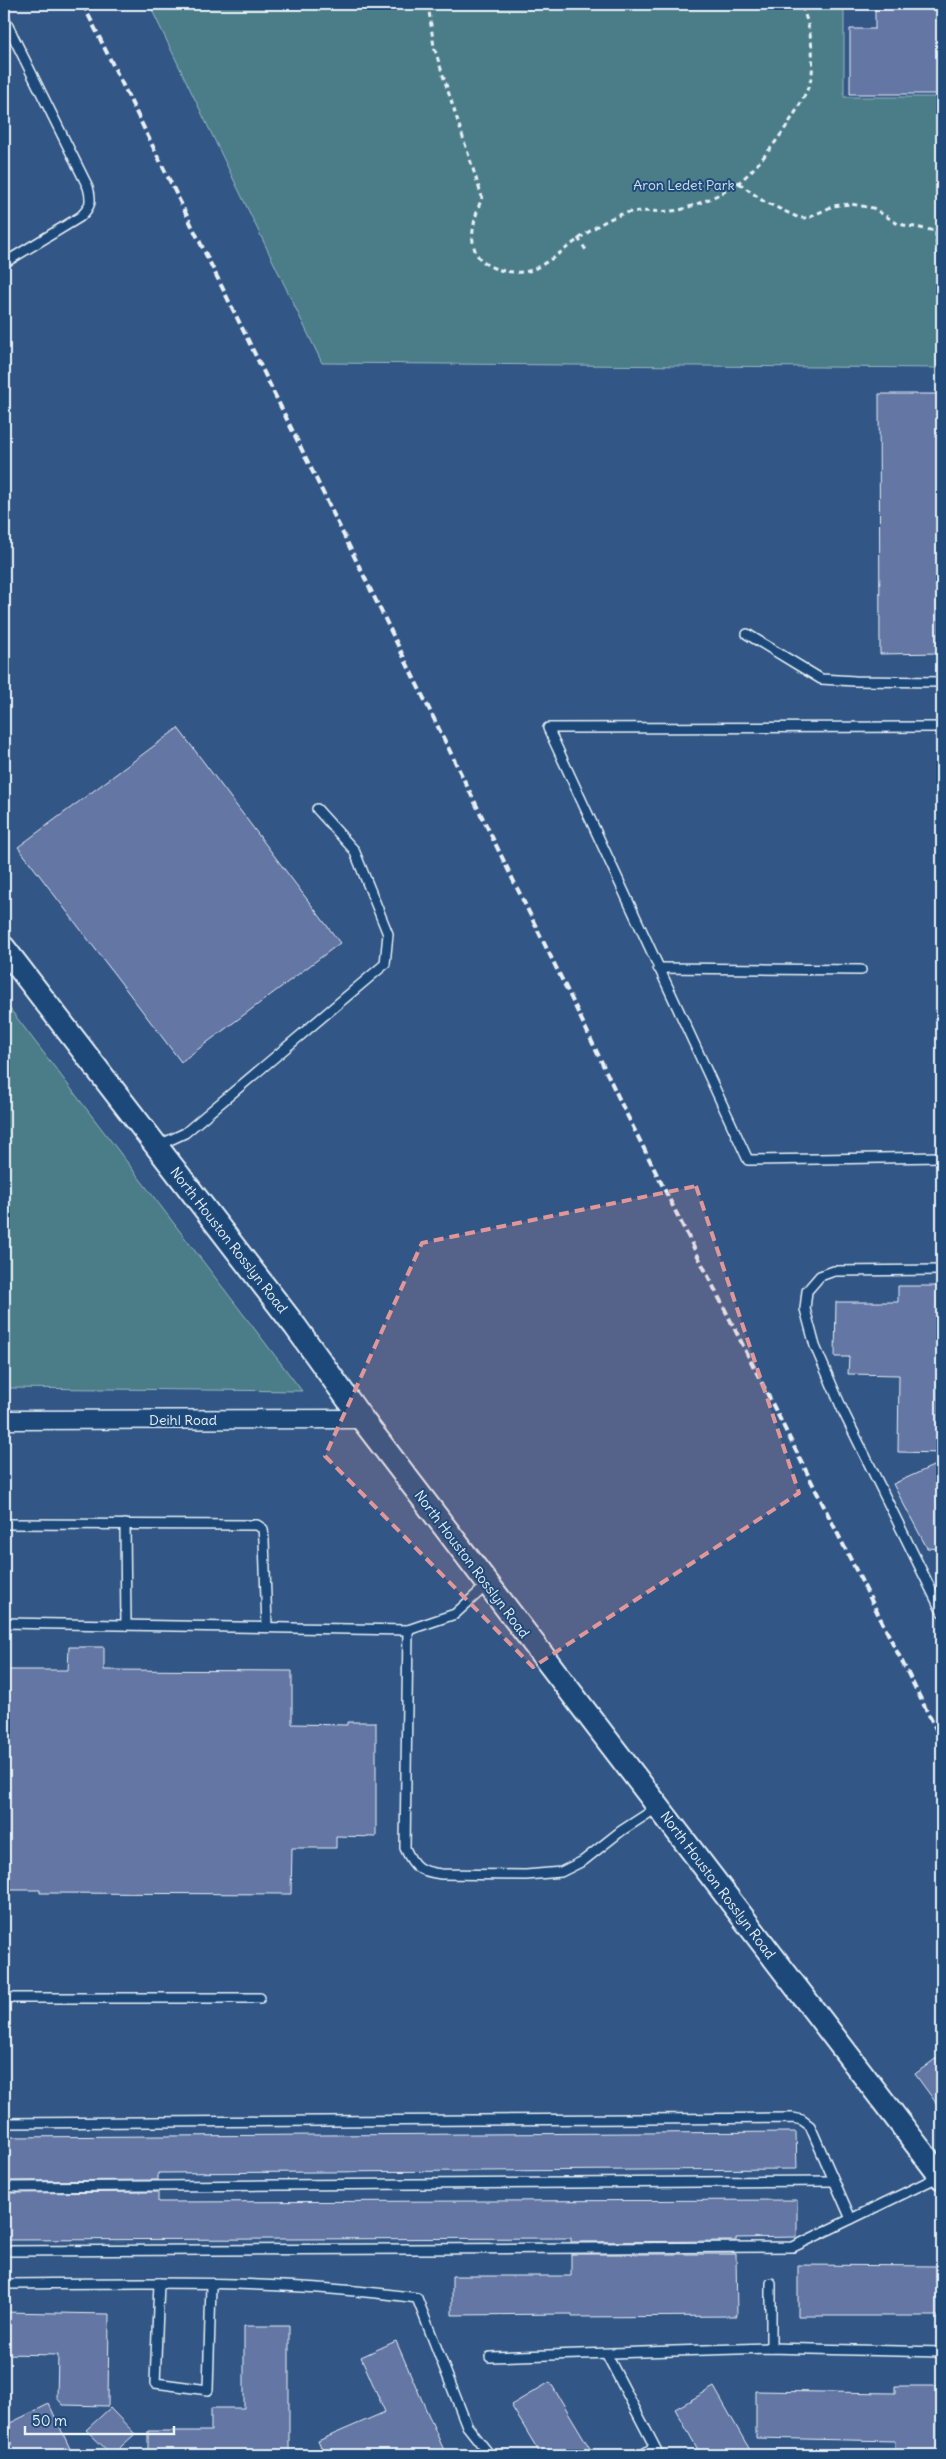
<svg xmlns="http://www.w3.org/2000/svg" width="946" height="2459" viewBox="0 0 946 2459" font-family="Delius,sans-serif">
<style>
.green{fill:#4b7d89;stroke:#9ab7c0}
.building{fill:#6476a4;stroke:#e8f1f8}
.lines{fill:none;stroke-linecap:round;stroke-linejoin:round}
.service-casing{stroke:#e8f1f8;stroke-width:12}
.minor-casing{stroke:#e8f1f8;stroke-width:21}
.tertiary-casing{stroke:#e8f1f8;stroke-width:26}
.path{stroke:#e8f1f8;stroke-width:3;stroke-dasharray:5 4;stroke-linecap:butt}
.service{stroke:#1f4a7a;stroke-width:9}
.minor{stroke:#1f4a7a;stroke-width:18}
.tertiary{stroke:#1f4a7a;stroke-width:22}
.rail{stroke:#e8f1f8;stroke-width:4;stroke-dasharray:8 4;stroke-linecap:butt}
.marked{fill:#e0979a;fill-opacity:0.2;stroke:#e0979a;stroke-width:4;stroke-dasharray:10 6;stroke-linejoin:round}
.labels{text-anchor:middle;stroke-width:4;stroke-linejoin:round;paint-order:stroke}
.park-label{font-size:14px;fill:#d0e0e7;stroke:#1f4a7a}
.street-label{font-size:14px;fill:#e8f1f8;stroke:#1f4a7a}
</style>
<rect width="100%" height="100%" fill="#325685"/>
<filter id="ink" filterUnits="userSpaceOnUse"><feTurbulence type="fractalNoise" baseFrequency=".02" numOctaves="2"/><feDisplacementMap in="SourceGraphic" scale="10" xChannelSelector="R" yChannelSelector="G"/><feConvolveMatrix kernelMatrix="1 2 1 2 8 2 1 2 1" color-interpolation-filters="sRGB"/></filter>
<g filter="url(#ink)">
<g class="green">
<polygon points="149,4 844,4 844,97 942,97 942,368 322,363"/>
<polygon points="4,1001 302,1391 4,1388"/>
</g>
<g class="building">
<polygon points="875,4 942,4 942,94 850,94 850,29 875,29"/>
<polygon points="879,394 942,394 942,653 880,654"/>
<polygon points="178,728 340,943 181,1062 18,847"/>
<polygon points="898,1286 942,1286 942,1453 898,1452 899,1375 848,1374 849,1357 835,1357 836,1302 898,1302"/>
<polygon points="942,1462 942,1549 927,1548 893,1484"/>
<polygon points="69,1647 104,1647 104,1670 292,1671 292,1724 347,1725 347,1722 376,1722 376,1837 336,1836 336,1848 292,1848 291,1894 40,1893 40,1890 4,1890 4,1670 68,1670"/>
<polygon points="942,2054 942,2111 915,2074"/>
<polygon points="796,2132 797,2169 158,2173 158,2180 4,2181 4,2137"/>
<polygon points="158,2192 158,2202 797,2200 797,2237 736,2238 736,2241 571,2242 571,2238 4,2240 4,2193"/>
<polygon points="571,2254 736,2254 737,2316 572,2317 572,2314 452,2315 452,2276 571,2276"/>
<polygon points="798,2265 942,2266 942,2316 798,2316"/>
<polygon points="4,2312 109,2314 108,2406 63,2405 57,2398 58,2355 4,2354"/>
<polygon points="244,2326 289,2326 289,2455 148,2455 148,2431 211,2431 211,2408 244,2408"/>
<polygon points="396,2341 446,2455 324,2455 318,2441 385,2412 361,2357"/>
<polygon points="550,2382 594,2455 541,2455 511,2405"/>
<polygon points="895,2386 939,2386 940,2455 895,2455 895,2441 756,2438 756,2391 895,2393"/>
<polygon points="714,2387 743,2438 753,2455 701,2455 675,2409"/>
<polygon points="49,2404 73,2455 17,2455 4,2426"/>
<polygon points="110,2408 135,2434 112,2455 86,2430"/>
</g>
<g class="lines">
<defs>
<g id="service">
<path d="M 4,18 L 88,187 C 92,201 91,207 80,217 L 4,263"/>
<polyline points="747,634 821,679 855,681 942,682"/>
<polyline points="942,727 548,728 748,1160 942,1157"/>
<polyline points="658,968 861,970"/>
<polyline points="157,1146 185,1133 385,964 388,934 354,850 317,809"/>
<polyline points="942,1270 834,1271 820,1276 807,1291 805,1309 815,1346 843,1411 942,1612"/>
<polyline points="4,1524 257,1525 263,1529 264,1540 267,1627"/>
<polyline points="125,1524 126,1625"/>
<path d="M 488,1584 L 455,1614 L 408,1630 L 405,1848 C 414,1868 419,1871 441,1874 L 526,1875 L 561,1872 L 583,1861 L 621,1831 L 658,1807"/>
<polyline points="4,1623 408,1630"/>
<polyline points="4,1998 260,1998"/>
<polyline points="4,2123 793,2118 802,2120 810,2126 851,2219"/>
<polyline points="4,2187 834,2181"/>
<polyline points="4,2251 793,2247 940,2176"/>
<polyline points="159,2283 155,2383 208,2390 211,2285"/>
<path d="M 4,2284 C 141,2283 281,2279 417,2298 L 467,2426 L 490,2455"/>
<polyline points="771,2348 771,2283"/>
<polyline points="607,2355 659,2455"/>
<polyline points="490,2357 768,2348 942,2352"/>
<polyline points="642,2455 654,2447"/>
</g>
<polyline id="minor" points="4,1420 362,1419"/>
<polyline id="tertiary" points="4,948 295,1326 362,1419 942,2178"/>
</defs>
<use href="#service" class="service-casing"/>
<use href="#minor" class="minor-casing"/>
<use href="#tertiary" class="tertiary-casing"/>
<g class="path">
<path d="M 428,4 L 434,47 L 482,197 C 475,217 465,244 482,261 C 494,272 522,276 536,268 C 565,253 588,227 619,215 C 640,207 662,215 683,209 C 701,203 723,194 738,183 C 761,166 808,102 812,74 C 814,51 810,25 801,4"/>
<polyline points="739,183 763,201 799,218 808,218 833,206 851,204 873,208 898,224 942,232"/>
<polyline points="936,232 937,257"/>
<polyline points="578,238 588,253"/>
</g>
<use href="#service" class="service"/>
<use href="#minor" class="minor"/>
<use href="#tertiary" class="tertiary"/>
<polyline class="rail" points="83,4 575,1006 623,1107 942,1741"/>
</g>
</g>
<path class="marked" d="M 696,1186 L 799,1493 L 533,1667 L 325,1456 L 422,1243 Z"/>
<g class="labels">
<g class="park-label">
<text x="684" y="190">Aron Ledet Park</text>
</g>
<g class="street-label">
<text transform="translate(229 1240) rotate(52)" y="5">North Houston Rosslyn Road</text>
<text x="183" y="1425">Deihl Road</text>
<text transform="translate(472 1564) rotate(53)" y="5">North Houston Rosslyn Road</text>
<text transform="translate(718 1885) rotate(53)" y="5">North Houston Rosslyn Road</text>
</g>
</g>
<rect width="946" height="2459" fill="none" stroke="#1f4a7a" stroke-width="20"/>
<rect x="10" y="10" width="926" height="2439" fill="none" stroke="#e8f1f8" stroke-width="2" filter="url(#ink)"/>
<path d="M25 2426v8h149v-8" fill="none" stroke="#e8f1f8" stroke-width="2.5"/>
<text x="32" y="2426" font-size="15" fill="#e8f1f8" stroke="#1f4a7a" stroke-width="4" paint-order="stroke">50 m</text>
</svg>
